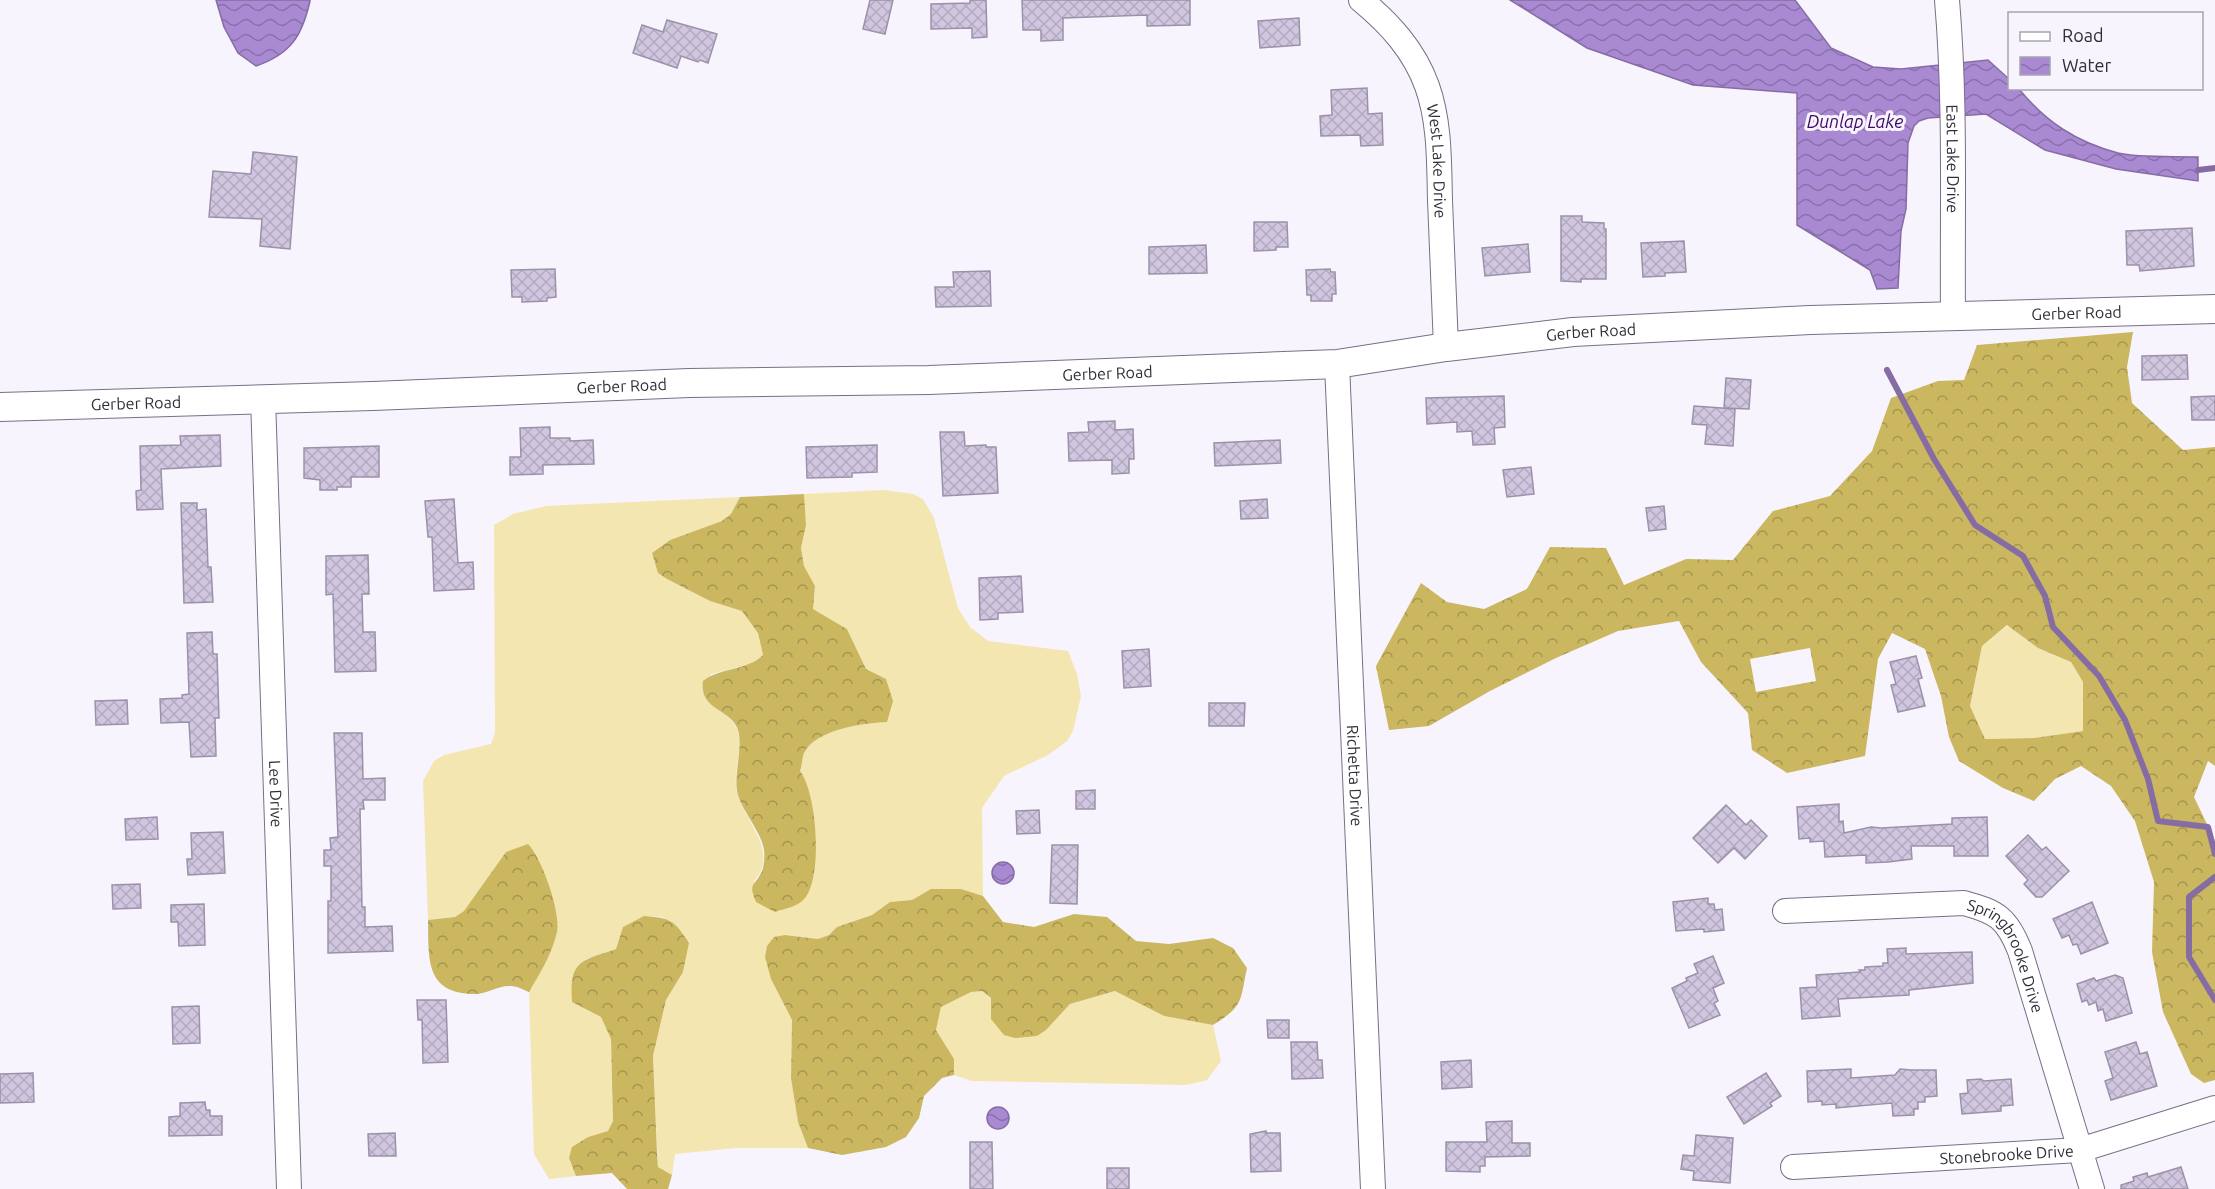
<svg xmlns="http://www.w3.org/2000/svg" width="2215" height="1189" viewBox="0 0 2215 1189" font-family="Ubuntu,sans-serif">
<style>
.grass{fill:#f3e6b1}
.forest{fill:url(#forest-crowns);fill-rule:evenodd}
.water{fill:url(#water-waves);stroke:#856da4;stroke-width:1.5}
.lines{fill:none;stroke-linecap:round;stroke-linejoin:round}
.stream{stroke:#856da4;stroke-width:6}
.building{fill:url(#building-cross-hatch);stroke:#9b92a9;stroke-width:1.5}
.minor-casing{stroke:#786f86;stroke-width:26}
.tertiary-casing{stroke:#786f86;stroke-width:30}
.minor{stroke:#fff;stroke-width:24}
.tertiary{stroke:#fff;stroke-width:28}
.labels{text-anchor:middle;stroke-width:6;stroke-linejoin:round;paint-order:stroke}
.street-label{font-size:16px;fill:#312d37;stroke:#f8f4fe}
.water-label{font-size:18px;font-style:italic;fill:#3d0b64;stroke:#f8f4fe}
</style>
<defs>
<pattern id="forest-crowns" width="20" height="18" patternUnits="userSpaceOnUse" patternTransform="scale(1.5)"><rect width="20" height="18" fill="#cbb760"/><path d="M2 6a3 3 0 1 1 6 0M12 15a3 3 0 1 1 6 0" fill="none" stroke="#a59550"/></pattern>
<pattern id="water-waves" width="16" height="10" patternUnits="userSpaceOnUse" patternTransform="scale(1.5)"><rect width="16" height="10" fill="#a989d2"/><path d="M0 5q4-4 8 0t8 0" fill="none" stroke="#8a70ab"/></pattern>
<pattern id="building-cross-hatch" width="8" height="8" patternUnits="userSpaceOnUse" patternTransform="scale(1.5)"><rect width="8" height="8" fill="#d0c6df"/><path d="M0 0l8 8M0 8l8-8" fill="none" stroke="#b3aac0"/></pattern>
</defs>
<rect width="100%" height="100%" fill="#f8f4fe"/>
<g class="grass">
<path d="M 884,490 L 913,494 L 923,499 L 934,518 L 958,608 L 970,627 L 988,641 L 1068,651 L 1077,674 L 1081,696 L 1073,731 L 1067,741 L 1048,755 L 1004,776 L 982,808 L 983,896 L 961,889 L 931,889 L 912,900 L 890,902 L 872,915 L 837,927 L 829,935 L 818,939 L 785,935 L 771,979 L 792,1020 L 791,1078 L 798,1122 L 808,1148 L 736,1148 L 675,1154 L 672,1175 L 658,1167 L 653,1056 L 666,1000 L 683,972 L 689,943 C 668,912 656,909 623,927 L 616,949 L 584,960 L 572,1002 L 601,1017 L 611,1039 L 613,1121 L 609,1131 L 588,1137 L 569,1158 L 576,1176 L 549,1179 L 534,1154 L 529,992 L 552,949 L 464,911 L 455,917 L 428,920 L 423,781 L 434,761 L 444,755 L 491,744 L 495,733 L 494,525 L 513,514 L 546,506 L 740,497 L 731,514 L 722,521 L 670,540 L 652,553 L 659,573 L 667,579 L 710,601 L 742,611 L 758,633 L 763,655 L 755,663 L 711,674 L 707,701 C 717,709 732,717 737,729 C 744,746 732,775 737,793 C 745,822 780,852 754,881 L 756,902 L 800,772 C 802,766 802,758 804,753 C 816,729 864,723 887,722 L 886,679 L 866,669 L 847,629 L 813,609 L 815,586 L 804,566 L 801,548 L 806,525 L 804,494 Z"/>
<polygon points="2008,625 2038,648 2071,662 2083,682 2084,731 2034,738 1985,739 1970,706 1982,646"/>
<polygon points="982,991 1037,1036 1046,1030 1070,1004 1115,991 1164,1016 1213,1025 1221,1061 1207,1080 1186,1085 972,1081 954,1075 954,1059 936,1030 941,1007 971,992"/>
</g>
<g class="forest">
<path d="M 2133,332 L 2127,367 L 2132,403 L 2183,450 L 2215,447 L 2215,766 L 2208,761 L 2194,797 L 2215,841 L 2215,1080 L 2204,1083 L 2191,1074 L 2163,1012 L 2152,952 L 2154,882 L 2135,821 L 2111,786 L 2081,766 L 2055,779 L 2034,801 L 2003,788 L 1959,761 L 1949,737 L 1941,696 L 1925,649 L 1892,633 L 1878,659 L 1865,756 L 1787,773 L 1752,750 L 1748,713 L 1701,662 L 1679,621 L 1618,631 L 1556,658 L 1490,691 L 1429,726 L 1389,730 L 1376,666 L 1421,583 L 1447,602 L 1484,609 L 1527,589 L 1550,547 L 1606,548 L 1624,585 L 1686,559 L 1733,560 L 1773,511 L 1830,496 L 1872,451 L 1891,398 L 1938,381 L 1964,380 L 1977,345 ZM 2007,625 L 2038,648 L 2071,662 L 2083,682 L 2083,731 L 2034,738 L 1985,739 L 1970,706 L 1982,646 ZM 1810,648 L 1816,681 L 1756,692 L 1750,659 Z"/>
<path d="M 804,494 L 806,525 L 801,548 L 804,566 L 815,586 L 813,609 L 847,629 L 866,669 L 886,679 L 893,701 L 887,722 C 864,723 816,729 804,753 C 802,758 802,766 800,771 C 817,793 823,876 805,898 C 798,907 786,908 775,912 L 756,902 C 748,883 754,887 761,873 C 764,869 765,855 764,850 C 762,832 740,809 737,791 C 734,773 743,747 738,730 C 731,708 699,711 703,681 C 721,667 747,671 763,655 L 758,633 L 742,611 L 710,601 L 667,579 L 658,573 L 652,553 L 670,540 L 722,521 L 731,514 L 740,497 Z"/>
<path d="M 528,844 C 542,858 561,913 557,932 C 552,954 540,973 529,992 C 524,990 517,986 511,986 C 499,985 487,994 475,994 C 424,994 429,957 428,920 L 455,917 L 464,911 L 506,852 Z"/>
<path d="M 931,889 L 961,889 L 983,896 L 1003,922 L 1034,927 L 1074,914 L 1107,917 L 1136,941 L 1169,944 L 1213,938 L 1233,948 L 1247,968 C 1240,1001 1244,1006 1213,1025 L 1164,1016 L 1115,991 L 1070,1004 L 1046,1030 L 1037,1036 L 1015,1038 L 1004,1035 L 991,1019 L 991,998 L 982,991 L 971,992 L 941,1007 L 936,1030 L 954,1059 L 954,1075 L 942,1078 L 924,1096 L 919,1118 L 906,1137 L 886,1147 L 842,1155 L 808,1148 L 798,1122 L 791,1078 L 792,1020 L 771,979 L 765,957 L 767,946 L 774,937 L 785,935 L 818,939 L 829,935 L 837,927 L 872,915 L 890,902 L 912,900 Z"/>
<path d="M 644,916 C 671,918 674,920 689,943 L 683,972 L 666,1000 L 653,1056 L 657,1153 L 658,1167 L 672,1175 L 668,1189 L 627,1189 L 612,1173 L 576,1176 L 569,1158 L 572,1147 L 588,1137 L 608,1131 L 613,1121 L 611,1039 L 601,1017 L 572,1002 C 569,960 581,961 616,949 L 623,927 Z"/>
</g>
<g class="water">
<path d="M 216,0 L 310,0 L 310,1 C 302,36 291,54 256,66 L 238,53 L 224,27 Z"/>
<path d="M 1510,0 L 1795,0 L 1831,48 L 1873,67 L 1901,69 L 1988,60 L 2009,79 L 2010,88 L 2019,89 C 2046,122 2076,142 2118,153 C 2139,158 2175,156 2198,157 L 2198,181 L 2116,169 L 2045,150 L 1986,114 L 1928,118 L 1919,121 L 1914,126 L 1908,143 L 1906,209 L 1901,231 L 1898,288 L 1877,289 L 1870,270 L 1797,225 L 1797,93 L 1693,85 L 1587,48 Z"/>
<circle cx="1003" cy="873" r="11"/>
<circle cx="998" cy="1118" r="11"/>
</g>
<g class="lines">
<g class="stream">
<polyline points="2198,170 2215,168"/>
<polyline points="1887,370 1934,459 1975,525 2023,556 2045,596 2053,627 2099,676 2125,720 2148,779 2158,821 2208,827 2215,854"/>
<polyline points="2215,877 2189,897 2189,957 2215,1000"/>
</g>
</g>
<g class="building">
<polygon points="870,0 893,0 885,34 863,29"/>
<polygon points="970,0 986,0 987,37 972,38 972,28 931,29 931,4 970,3"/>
<polygon points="1022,0 1190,0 1190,25 1147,26 1147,15 1063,18 1063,40 1041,41 1041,30 1023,30"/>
<polygon points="1299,18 1300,45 1260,48 1258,21"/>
<polygon points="667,20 717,34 708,63 700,60 698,62 681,56 677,68 633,53 642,25 663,32"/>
<polygon points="1367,88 1368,114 1382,113 1383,145 1361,146 1360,135 1321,136 1320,116 1332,115 1331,90"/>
<polygon points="253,152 297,157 290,249 260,246 262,219 209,217 213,171 251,174"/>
<polygon points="1561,216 1582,216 1582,222 1604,223 1604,229 1606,229 1606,279 1581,279 1581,282 1561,281"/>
<polygon points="1254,222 1287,222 1288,247 1276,247 1276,250 1254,251"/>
<polygon points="2192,228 2194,266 2140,271 2139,265 2127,265 2126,231"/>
<polygon points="1684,241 1686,272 1665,273 1665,276 1643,277 1641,243"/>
<polygon points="1528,244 1530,272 1485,276 1482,248"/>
<polygon points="1206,245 1207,273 1149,274 1149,247"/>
<polygon points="555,269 556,297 547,298 547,301 522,302 522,297 512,297 511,270"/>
<polygon points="1330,269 1331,272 1335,272 1336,294 1332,294 1332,301 1311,301 1311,295 1307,295 1306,270"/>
<polygon points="990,271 991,306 936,307 935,287 954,287 953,272"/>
<polygon points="2187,355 2188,379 2142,380 2142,356"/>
<polygon points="1726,378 1751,380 1749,409 1724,408"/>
<polygon points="1504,396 1505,427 1494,428 1495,444 1473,445 1472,431 1457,432 1457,422 1427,424 1426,398"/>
<polygon points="2215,396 2215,420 2192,420 2191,397"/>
<polygon points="1694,406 1735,409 1733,446 1705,444 1707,425 1692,424"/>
<polygon points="1115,421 1115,430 1133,429 1134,459 1129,459 1129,473 1112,474 1112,460 1069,461 1068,433 1089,432 1088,422"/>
<polygon points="550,427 550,438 570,438 570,441 593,440 594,464 543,465 543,474 510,475 510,457 521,457 520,428"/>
<polygon points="940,432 964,432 965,446 986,445 986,447 996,447 998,493 943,496"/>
<polygon points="220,435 221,466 161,469 163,509 137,510 136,491 141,490 140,446 181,445 180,436"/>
<polygon points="1280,440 1281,463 1215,466 1214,443"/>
<polygon points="877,445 877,472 852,473 852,477 807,478 806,447"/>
<polygon points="379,446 379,477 351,477 351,487 337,487 337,490 320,490 320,480 304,478 304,448"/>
<polygon points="1531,467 1534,494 1507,497 1503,470"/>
<polygon points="454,499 458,563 473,562 474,589 434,591 432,537 428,537 425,501"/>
<polygon points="1267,499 1268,518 1241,519 1240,501"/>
<polygon points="181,503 197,503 197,510 206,509 208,567 211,567 213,602 184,603"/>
<polygon points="1664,506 1666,529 1649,531 1646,508"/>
<polygon points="368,555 369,594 362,594 363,632 375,632 376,671 335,672 333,594 326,595 326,556"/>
<polygon points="1021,576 1023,612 998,613 998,619 980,620 979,578"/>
<polygon points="212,632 213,654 217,654 219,718 215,718 216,756 191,757 189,722 161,723 160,699 182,698 182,695 189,694 187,633"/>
<polygon points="1149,649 1151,686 1124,688 1122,651"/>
<polygon points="1916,656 1922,678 1918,679 1925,706 1898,712 1891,685 1896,684 1890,662"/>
<polygon points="127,700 128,724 96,725 95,701"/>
<polygon points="1209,703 1245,703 1244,726 1209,726"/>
<polygon points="334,733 362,733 363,779 385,778 385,800 363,800 364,809 360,809 362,907 365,907 365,927 392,926 393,951 328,953 328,901 331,901 331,866 324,866 324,850 331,850 330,838 338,837"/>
<polygon points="1095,790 1095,809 1076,809 1076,791"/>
<polygon points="1839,804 1839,822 1843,821 1844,833 1871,827 1881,828 1952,824 1952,818 1987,817 1988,856 1954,856 1954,846 1911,846 1912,859 1888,862 1866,863 1866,855 1825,857 1824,841 1810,842 1810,838 1799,839 1797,807"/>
<polygon points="1726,805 1746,825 1751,820 1767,836 1745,859 1734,848 1718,863 1693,838"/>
<polygon points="1039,810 1040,833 1017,834 1016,811"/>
<polygon points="157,817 158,839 126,840 125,819"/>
<polygon points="223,832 225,873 188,875 187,859 192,859 191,833"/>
<polygon points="2028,835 2042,850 2046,847 2069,871 2042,897 2036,897 2024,884 2028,880 2006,856"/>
<polygon points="1052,845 1078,845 1077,904 1050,903"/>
<polygon points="140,884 141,908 113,909 112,885"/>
<polygon points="1708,898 1708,904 1714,904 1715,910 1722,909 1724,930 1704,932 1704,929 1676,931 1673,902"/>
<polygon points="2092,902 2108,943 2081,954 2077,944 2073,945 2069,935 2062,938 2053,919"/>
<polygon points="204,904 205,945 179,946 178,922 171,922 171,905"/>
<polygon points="1906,948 1906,954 1972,952 1973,983 1909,990 1909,995 1838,999 1840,1016 1802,1019 1800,988 1817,987 1816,975 1860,972 1859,970 1865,970 1865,967 1883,966 1883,963 1888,963 1887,949"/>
<polygon points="1713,956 1724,983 1713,988 1718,1001 1714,1003 1720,1015 1689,1028 1672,988 1687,981 1686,978 1698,973 1694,964"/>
<polygon points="2115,975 2123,978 2132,1013 2106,1021 2103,1009 2098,1011 2096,1002 2089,1005 2087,1000 2082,1002 2077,984 2094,978 2096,981"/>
<polygon points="417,1000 446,1000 448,1062 423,1063 422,1020 418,1020"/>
<polygon points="199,1006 200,1043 173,1044 172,1007"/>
<polygon points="1267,1020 1289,1020 1289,1038 1268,1038"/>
<polygon points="1291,1042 1317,1042 1318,1060 1322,1060 1323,1078 1292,1079"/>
<polygon points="2136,1042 2140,1054 2147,1052 2157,1086 2111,1100 2105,1081 2113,1078 2105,1052"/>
<polygon points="1471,1060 1472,1087 1442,1089 1441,1062"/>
<polygon points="1851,1069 1851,1078 1895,1075 1900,1069 1911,1070 1936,1070 1937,1096 1925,1097 1925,1102 1918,1102 1918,1109 1914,1109 1914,1115 1893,1116 1892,1103 1836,1108 1836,1104 1822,1105 1822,1101 1808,1102 1807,1071"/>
<polygon points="33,1073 34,1102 0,1103 0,1074"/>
<polygon points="1766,1073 1781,1096 1770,1103 1772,1106 1744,1124 1727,1097"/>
<polygon points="1981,1079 1984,1081 2011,1079 2013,1105 2001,1106 2001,1111 1962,1114 1960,1094 1968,1093 1967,1080"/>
<polygon points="205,1102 206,1110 210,1110 210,1116 222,1116 222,1135 169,1136 169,1117 180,1116 180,1103"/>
<polygon points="1512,1121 1512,1143 1530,1143 1530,1156 1485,1157 1485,1166 1480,1166 1480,1172 1446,1171 1446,1142 1487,1142 1486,1122"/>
<polygon points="1266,1131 1266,1133 1280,1133 1281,1171 1251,1172 1250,1134"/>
<polygon points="395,1133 396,1156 369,1156 368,1134"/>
<polygon points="1696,1135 1733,1138 1730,1183 1693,1180 1694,1171 1681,1169 1683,1155 1694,1156"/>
<polygon points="970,1142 992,1142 993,1189 970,1189"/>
<polygon points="2181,1167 2188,1189 2121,1189 2121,1185 2134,1181 2133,1177 2147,1173 2148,1177"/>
<rect x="1107" y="1168" width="22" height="21"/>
</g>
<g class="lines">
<defs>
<g id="minor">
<path id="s1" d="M 1361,0 C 1390,24 1414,50 1427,86 C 1440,122 1439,163 1440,200 C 1442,249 1444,298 1446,347"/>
<path id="s2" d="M 1947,0 C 1956,105 1952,211 1953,317"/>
<path id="s3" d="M 1337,364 L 1373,1189"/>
<path id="s4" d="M 263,398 L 289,1189"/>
<path id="s5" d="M 1785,911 L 1964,903 C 1997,912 2007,918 2020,951 L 2092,1189"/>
<path id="s6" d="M 1793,1167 L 2080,1150 L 2215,1108"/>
</g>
<g id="tertiary">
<path id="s7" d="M 0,407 L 373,396 L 689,383 L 929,380 L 1337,364 L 1446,347 L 1573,332 L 1810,320 L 2215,309"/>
</g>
</defs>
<use href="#minor" class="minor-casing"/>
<use href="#tertiary" class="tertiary-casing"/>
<use href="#minor" class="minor"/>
<use href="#tertiary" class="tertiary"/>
</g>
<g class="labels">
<g class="street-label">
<text dy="6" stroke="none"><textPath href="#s2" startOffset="159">East Lake Drive</textPath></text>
<text dy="6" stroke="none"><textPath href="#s1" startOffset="186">West Lake Drive</textPath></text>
<text dy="6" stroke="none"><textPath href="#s7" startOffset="2080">Gerber Road</textPath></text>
<text dy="6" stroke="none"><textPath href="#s7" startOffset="1594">Gerber Road</textPath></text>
<text dy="6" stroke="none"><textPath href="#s7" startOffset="1108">Gerber Road</textPath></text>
<text dy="6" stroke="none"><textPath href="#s7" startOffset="622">Gerber Road</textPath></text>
<text dy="6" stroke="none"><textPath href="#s7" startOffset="136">Gerber Road</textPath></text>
<text dy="6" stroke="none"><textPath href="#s3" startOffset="412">Richetta Drive</textPath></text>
<text dy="6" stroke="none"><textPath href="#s4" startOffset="396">Lee Drive</textPath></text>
<text dy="6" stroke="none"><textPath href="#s5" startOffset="252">Springbrooke Drive</textPath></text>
<text dy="6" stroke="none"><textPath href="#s6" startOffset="214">Stonebrooke Drive</textPath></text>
</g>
<g class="water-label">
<text x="1855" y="128">Dunlap Lake</text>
</g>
</g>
<rect x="2008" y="12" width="195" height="78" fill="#f8f4fe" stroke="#a8a4ae" stroke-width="1.5"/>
<rect x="2020" y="32" width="30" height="9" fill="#ffffff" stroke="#a8a4ae" stroke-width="1.5"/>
<text x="2062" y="42" font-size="18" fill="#312d37">Road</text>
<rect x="2020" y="57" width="30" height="18" fill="url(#water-waves)" stroke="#a8a4ae" stroke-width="1.5"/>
<text x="2062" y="72" font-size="18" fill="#312d37">Water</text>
</svg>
